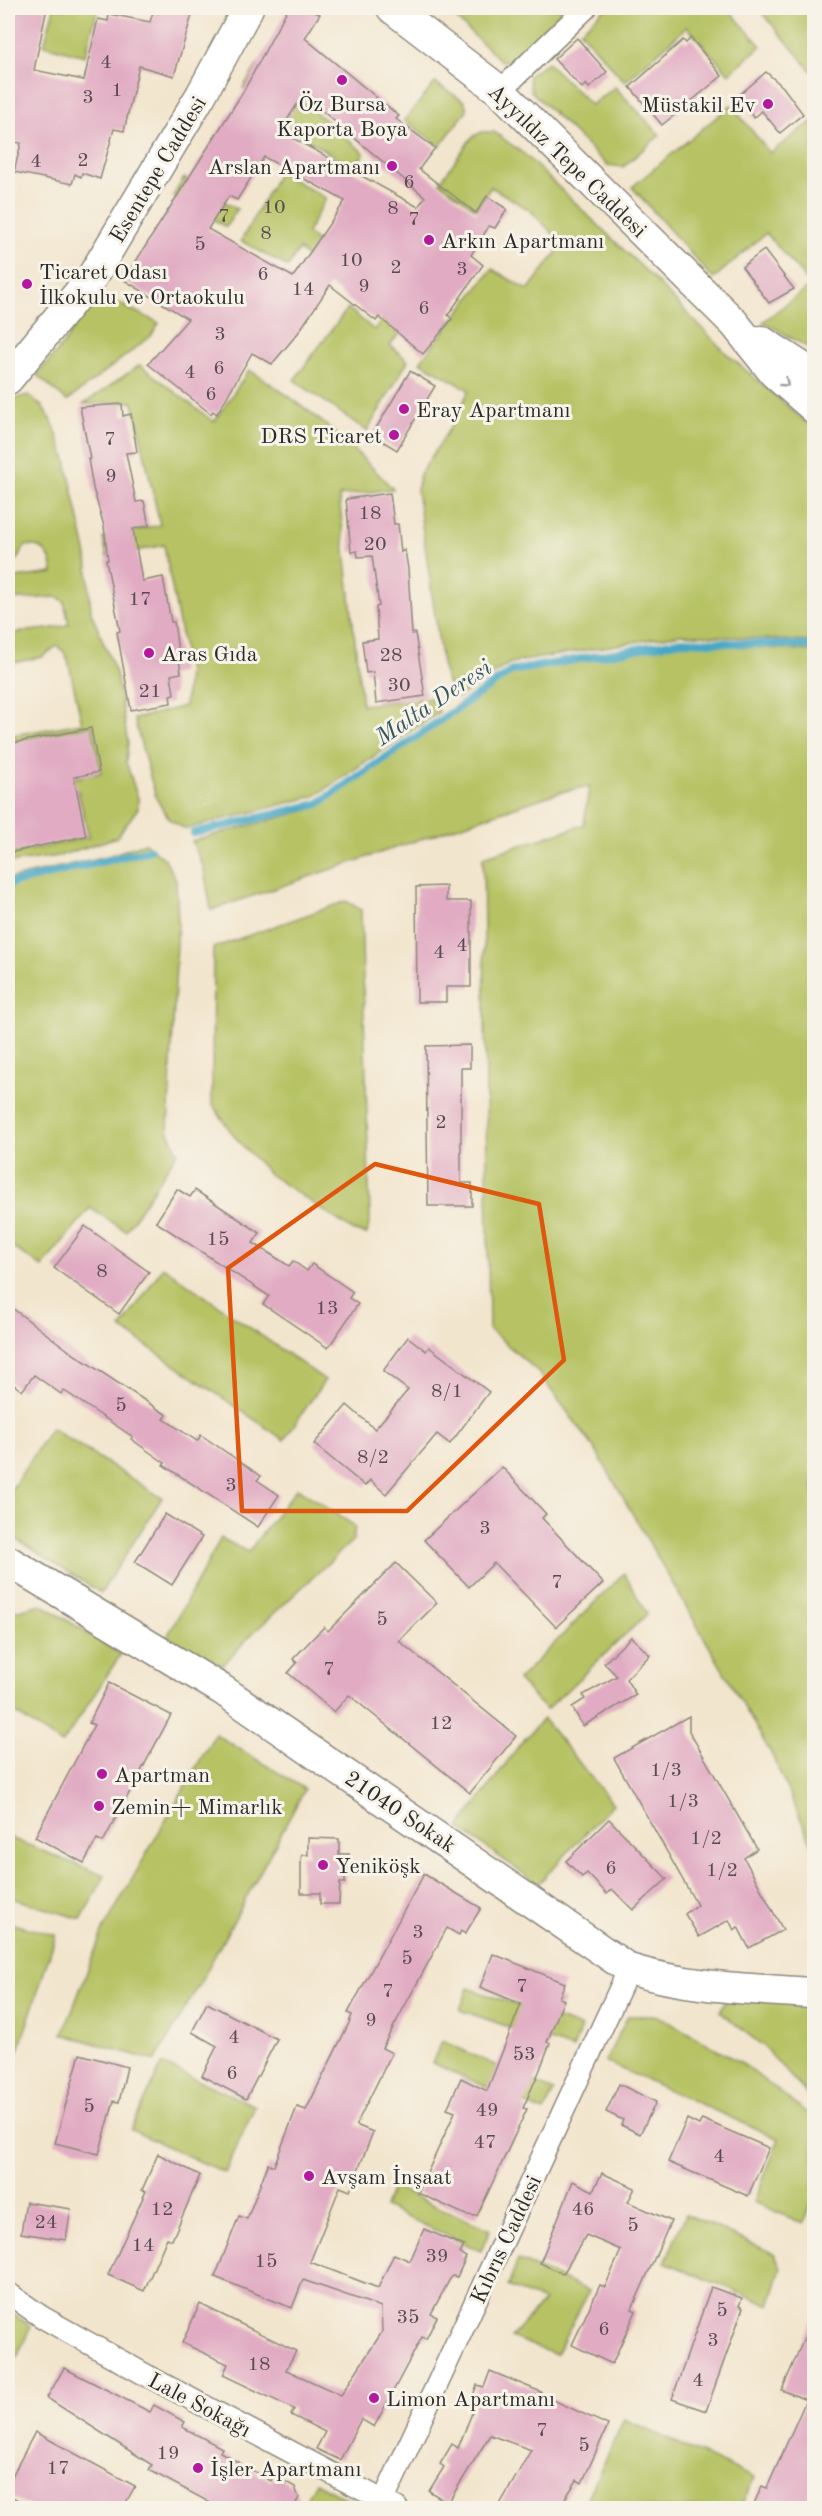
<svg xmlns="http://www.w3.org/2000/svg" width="822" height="2516" viewBox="0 0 822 2516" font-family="'Old Standard TT',serif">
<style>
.green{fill:#b6c263;stroke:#707647;stroke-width:1.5}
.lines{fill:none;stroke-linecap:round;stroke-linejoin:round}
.stream{stroke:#45a7c5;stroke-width:8}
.building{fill:#e1acc3;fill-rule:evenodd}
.street-casing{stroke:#8e887c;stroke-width:24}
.secondary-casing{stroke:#8e887c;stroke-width:33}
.street{stroke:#fff;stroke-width:21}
.secondary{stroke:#fff;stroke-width:30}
.oneway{stroke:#a0a0a0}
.marked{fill:none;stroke:#df570e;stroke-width:4.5;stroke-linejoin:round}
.poi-dot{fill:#b5179e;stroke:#f7f3e8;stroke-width:2}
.labels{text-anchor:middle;stroke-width:6;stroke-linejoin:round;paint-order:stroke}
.number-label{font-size:20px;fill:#584b51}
.poi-label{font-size:22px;fill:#2b2b2b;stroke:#f7f3e8;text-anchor:start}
.street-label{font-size:22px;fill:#2b2b2b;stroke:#f7f3e8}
.water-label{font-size:24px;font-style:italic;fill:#345661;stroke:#f7f3e8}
</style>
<rect width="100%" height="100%" fill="#f7f3e8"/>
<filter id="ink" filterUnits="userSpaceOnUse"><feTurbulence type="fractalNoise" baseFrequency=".0167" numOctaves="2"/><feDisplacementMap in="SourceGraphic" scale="12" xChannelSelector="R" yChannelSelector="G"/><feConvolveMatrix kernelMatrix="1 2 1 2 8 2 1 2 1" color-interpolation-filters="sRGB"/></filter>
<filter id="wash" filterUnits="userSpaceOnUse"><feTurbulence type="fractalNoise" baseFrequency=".008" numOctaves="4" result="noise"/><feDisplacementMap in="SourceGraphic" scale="24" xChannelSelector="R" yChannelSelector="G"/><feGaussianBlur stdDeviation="1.35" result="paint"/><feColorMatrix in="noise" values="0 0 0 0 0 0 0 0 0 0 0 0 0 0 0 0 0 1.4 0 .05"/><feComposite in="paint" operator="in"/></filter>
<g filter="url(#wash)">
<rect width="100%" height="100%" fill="#f2e5cd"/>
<g class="green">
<polygon points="54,8 98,8 85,56 44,45"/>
<polygon points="445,8 564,8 512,62 501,61"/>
<polygon points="606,8 727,8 761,46 729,74 687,27 625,82 580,31"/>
<polygon points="758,8 814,8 814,74"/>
<polygon points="547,62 591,105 615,87 660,135 623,167 607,165 531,91 528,76"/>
<polygon points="258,64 364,153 354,169 289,128 293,120 243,88"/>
<polygon points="435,83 464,101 467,110 440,146 404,120"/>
<polygon points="731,105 770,153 814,120 814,351 763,322 811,285 766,233 713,279 632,187"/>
<polygon points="482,132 494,132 524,154 650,275 727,354 814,429 814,642 681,634 510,663 457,698 447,682 442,664 417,490 420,474 454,422 469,390 420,362 492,269 528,290 563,244 530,210 491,187 476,209 440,182 472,137"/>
<polygon points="279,172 326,198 307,233 347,267 334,284 299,249 288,267 241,241"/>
<polygon points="184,178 237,209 226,227 173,196"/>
<polygon points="416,280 432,293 390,345 408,361 367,431 294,380 348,308 374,330"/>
<polygon points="99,299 116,302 159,323 151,336 67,401 37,375 66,341 84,310"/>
<path d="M 140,365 L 214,422 L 249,370 C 307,406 347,440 393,489 L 339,496 L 362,705 L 432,698 L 439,712 L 315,796 L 185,829 L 169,819 L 156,798 L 134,719 L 185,706 L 188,671 L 164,545 L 107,557 L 103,538 L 160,525 L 133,402 L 84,404 Z"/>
<path d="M 28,395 L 43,407 L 54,426 L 66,460 L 87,556 L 91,612 L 116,673 L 128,743 L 126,762 L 138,798 L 138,808 L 117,837 L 59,856 L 8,863 L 8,855 L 89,837 L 78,791 L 8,806 L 8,791 L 101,773 L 92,726 L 8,742 L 8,736 L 82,723 L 68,660 L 64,652 L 57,646 L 42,657 L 8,664 L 8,635 C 28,628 50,632 69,624 L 64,601 L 56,597 L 8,600 L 8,579 L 53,573 C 52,556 43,543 25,546 L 15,563 L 8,565 L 8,407 L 17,398 Z"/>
<polygon points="684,643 814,651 814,1849 772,1755 595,1449 537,1371 489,1329 483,857 584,825 589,786 557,793 211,910 204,869 192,841 319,807 515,671"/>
<polygon points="145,843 165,859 176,880 178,921 168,1130 178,1152 126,1231 90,1208 42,1267 8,1244 8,879 111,855"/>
<polygon points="346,901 361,910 370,1218 367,1234 354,1231 269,1174 234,1136 212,1104 213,948"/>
<polygon points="163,1267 325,1380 284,1440 121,1328"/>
<polygon points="51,1428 162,1498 101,1593 8,1534 8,1495"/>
<polygon points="297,1488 355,1526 353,1540 253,1633 222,1666 167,1637 221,1538 248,1552"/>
<polygon points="624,1573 647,1614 546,1710 518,1680"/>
<polygon points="41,1604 121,1654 62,1744 8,1708 8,1613"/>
<polygon points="543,1719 613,1804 538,1884 459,1828 520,1744"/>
<polygon points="215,1734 305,1789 200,1983 155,2061 63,2034 103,1930"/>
<polygon points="8,1837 105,1876 81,1919 8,1897"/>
<polygon points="8,1923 56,1935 8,2083"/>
<polygon points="468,1988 581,2027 573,2049 460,2010"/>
<polygon points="736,2000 814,2001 814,2102 763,2046 720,2012 724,2002"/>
<polygon points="628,2016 658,2016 740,2062 812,2117 814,2122 814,2196 804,2224 754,2202 779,2139 605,2062"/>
<polygon points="442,2041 554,2091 544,2112 432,2063"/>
<polygon points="162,2064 255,2106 225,2173 131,2130"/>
<polygon points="393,2187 490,2230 481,2251 384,2207"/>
<polygon points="686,2214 775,2254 781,2268 769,2305 665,2262"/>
<polygon points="518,2260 589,2291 556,2355 511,2337 544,2301 508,2286"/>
<polygon points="8,2311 31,2326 8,2377"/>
<polygon points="624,2419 754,2478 740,2508 612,2508 588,2498"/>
<polygon points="315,2482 357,2504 354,2508 301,2508"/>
</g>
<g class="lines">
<g class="stream">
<polyline points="194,833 318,804 512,671 682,641 814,646"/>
<polyline points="8,884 150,850"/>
</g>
</g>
<g id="blocks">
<g class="building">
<polygon points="8,8 47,8 34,70 84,80 98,19 108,21 109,14 150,22 153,12 159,13 161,8 194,8 174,76 139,66 124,131 114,129 100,179 82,173 81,177 75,174 72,184 14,172 21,143 8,141"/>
<path d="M 292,8 L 302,8 L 320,14 L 305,38 L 399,116 L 396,119 L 435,148 L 419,169 L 476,213 L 487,196 L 507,209 L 495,228 L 489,226 L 471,255 L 483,265 L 448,315 L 452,319 L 423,354 L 379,317 L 376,321 L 330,285 L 298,333 L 272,364 L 252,353 L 217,414 L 213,411 L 211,414 L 148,364 L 188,319 L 124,280 L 243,92 L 287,10 ZM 303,95 L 425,197 L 418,207 L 280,131 ZM 264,157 L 345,201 L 293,277 L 208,229 L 229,196 L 237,200 Z"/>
<polygon points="577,38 607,72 589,88 586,84 582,88 554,59"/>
<polygon points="691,38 722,76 662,125 630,87 683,40 686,43"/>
<polygon points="766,72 783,87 803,114 780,133 762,111 754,118 737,97"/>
<polygon points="764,250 794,289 769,303 742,267"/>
<polygon points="410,371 435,386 397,450 372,435"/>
<polygon points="122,404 123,416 131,414 137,452 126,453 136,502 144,501 149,526 133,529 142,581 163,577 171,622 174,622 181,673 171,675 174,694 170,695 171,703 131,710 117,632 120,631 106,560 108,560 104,526 93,488 88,459 90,459 80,407"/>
<polygon points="390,493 394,524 398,524 401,552 405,550 408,569 412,634 415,633 425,696 376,703 373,672 366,673 362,641 378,639 376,607 379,606 372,556 358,557 357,551 351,552 346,499"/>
<polygon points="91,728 99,772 74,777 86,836 8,853 8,744"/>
<polygon points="446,886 446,901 471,901 471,987 446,987 446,1002 417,1002 416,887"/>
<polygon points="470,1045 470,1068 461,1068 461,1183 472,1183 472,1206 428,1206 426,1046"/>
<polygon points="177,1189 190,1197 195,1190 260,1233 253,1243 289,1266 293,1261 307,1271 312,1264 353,1292 349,1298 358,1304 328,1348 263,1304 269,1296 156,1222"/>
<polygon points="85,1226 149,1272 119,1314 54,1268"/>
<polygon points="8,1305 72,1353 167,1415 164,1419 197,1441 201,1435 261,1476 257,1480 279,1495 258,1527 163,1465 165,1463 131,1439 133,1437 63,1390 61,1394 34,1375 22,1391 8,1380"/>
<polygon points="408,1337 426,1351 429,1347 489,1392 450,1444 437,1434 386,1494 370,1480 365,1486 314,1444 347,1405 375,1429 408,1390 383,1371"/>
<polygon points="502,1467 546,1514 542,1518 603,1583 556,1627 494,1563 469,1587 424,1540"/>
<polygon points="165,1514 202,1537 172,1585 135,1562"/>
<polygon points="396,1563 437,1603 399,1641 516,1736 470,1793 349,1695 334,1712 288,1673 297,1663 293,1659 313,1638 324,1627 328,1631"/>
<polygon points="631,1637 650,1655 626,1679 636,1695 583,1726 572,1707 585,1699 583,1695 617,1676 604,1663"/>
<polygon points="109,1683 171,1715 103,1842 97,1839 84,1863 35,1837 94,1725 89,1723"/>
<polygon points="689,1716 689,1731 757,1849 744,1858 783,1930 749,1948 738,1927 734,1930 729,1920 699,1937 685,1914 697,1905 614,1758"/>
<polygon points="609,1819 667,1879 633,1910 612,1889 607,1894 587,1873 582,1877 566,1861"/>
<polygon points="308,1838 339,1839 339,1854 349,1854 349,1874 345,1874 345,1883 340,1883 339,1904 320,1904 320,1893 301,1893 301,1858 302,1855 308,1855"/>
<polygon points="424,1874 481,1908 465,1934 461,1931 459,1935 447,1928 382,2048 392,2053 356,2125 373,2132 350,2191 340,2187 310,2262 378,2288 394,2254 410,2261 424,2229 464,2246 460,2254 466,2257 457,2277 453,2276 450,2279 431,2314 437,2317 426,2339 422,2337 374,2427 361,2419 340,2460 316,2449 325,2432 291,2415 294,2409 223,2375 228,2364 182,2343 200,2304 296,2351 286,2370 341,2395 382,2332 381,2307 303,2280 292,2308 215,2277 239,2216 247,2219 268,2164 274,2166 297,2107 306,2110 349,2023 352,2015 348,2013"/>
<polygon points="493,1954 565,1983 559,1998 564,2000 547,2042 550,2043 539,2072 523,2108 527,2109 477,2216 466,2215 418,2193 455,2112 447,2109 461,2078 487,2091 521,2004 480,1987"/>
<polygon points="207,2003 277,2039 246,2099 202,2076 217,2046 192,2032"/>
<polygon points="80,2054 127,2067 119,2102 114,2101 99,2154 55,2143"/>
<polygon points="619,2084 656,2102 640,2134 621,2125 623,2120 606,2112"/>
<polygon points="687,2119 699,2125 702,2119 769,2148 748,2196 668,2162"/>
<polygon points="158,2154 200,2175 172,2240 167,2238 144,2291 108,2275 146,2191 142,2190"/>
<polygon points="602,2173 635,2188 628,2202 671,2221 632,2309 636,2311 612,2364 572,2345 600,2285 605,2287 621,2250 586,2235 563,2274 540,2263 573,2181 593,2191"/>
<polygon points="26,2202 71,2209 66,2240 21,2233"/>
<polygon points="711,2287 742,2298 739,2306 743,2308 706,2411 672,2399"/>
<polygon points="814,2315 814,2508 752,2508 762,2486 767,2488 806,2400 782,2390"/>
<polygon points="64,2368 150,2412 154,2405 185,2422 182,2427 222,2448 220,2452 271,2481 274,2475 295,2487 299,2498 293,2508 220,2508 149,2470 152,2465 47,2398"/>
<polygon points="490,2371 541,2392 540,2394 608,2425 582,2483 577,2480 559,2508 498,2508 531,2450 490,2435 448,2503 429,2491 444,2467 440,2464 452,2444 458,2448 474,2408 469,2406 477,2385 484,2387"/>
<polygon points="35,2432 135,2486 123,2508 34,2508 8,2495 8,2484"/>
</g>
</g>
</g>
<g filter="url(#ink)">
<use href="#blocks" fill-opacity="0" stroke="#8e887c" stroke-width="1.5"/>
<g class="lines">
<defs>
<g id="street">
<polyline points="500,91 586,8"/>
<polyline points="8,2293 42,2317 144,2374 397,2508"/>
<polyline points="380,2508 629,1969"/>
</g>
<g id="secondary">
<polyline points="392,8 500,91 734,323 774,373 814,408"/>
<polyline points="761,341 814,375"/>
<polyline points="8,379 92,277 201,95 248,8"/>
<path d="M 8,1561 L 221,1689 L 629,1969 C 690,1988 751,1989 814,1993"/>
</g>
</defs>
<use href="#street" class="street-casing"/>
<use href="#secondary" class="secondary-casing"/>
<use href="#street" class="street"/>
<use href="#secondary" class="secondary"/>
</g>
<defs><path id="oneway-chevron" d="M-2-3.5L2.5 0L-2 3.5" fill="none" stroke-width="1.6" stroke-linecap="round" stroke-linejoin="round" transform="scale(1.5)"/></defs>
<use class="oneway" href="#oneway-chevron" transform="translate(785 383) rotate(41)"/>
</g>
<path class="marked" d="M 375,1164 L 539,1204 L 564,1360 L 407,1511 L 242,1511 L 228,1268 Z"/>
<g class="poi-dot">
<circle cx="342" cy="80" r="6"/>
<circle cx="768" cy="104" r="6"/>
<circle cx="392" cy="166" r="6"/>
<circle cx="429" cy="240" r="6"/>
<circle cx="27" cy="284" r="6"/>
<circle cx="404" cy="409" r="6"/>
<circle cx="394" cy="435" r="6"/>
<circle cx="149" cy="653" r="6"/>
<circle cx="102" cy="1774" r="6"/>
<circle cx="99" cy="1806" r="6"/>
<circle cx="323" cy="1865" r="6"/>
<circle cx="309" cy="2176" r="6"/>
<circle cx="374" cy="2398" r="6"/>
<circle cx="198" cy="2468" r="6"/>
</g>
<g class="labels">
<g class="number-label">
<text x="106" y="68">4</text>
<text x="117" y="96">1</text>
<text x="88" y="103">3</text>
<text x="83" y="166">2</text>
<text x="36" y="167">4</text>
<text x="409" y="188">6</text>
<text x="274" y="213">10</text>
<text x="393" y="214">8</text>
<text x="224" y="222">7</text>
<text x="414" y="225">7</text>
<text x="266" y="239">8</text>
<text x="200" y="250">5</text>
<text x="351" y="266">10</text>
<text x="396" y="273">2</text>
<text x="462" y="275">3</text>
<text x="263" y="280">6</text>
<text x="364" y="292">9</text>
<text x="303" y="295">14</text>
<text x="424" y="314">6</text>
<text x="220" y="340">3</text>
<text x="219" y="374">6</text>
<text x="190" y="378">4</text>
<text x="211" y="400">6</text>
<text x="110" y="445">7</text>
<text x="111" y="482">9</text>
<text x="370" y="519">18</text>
<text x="375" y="550">20</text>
<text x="140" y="605">17</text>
<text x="391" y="661">28</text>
<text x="399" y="691">30</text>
<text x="150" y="697">21</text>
<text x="462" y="951">4</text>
<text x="439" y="958">4</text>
<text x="441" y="1128">2</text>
<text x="218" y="1245">15</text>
<text x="102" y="1277">8</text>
<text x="327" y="1314">13</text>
<text x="447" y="1397">8/1</text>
<text x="121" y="1411">5</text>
<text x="373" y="1463">8/2</text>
<text x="231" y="1491">3</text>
<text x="485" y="1534">3</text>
<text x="557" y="1588">7</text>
<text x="382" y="1625">5</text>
<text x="329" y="1675">7</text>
<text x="441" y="1729">12</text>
<text x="666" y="1776">1/3</text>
<text x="683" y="1807">1/3</text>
<text x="706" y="1844">1/2</text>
<text x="611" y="1874">6</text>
<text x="722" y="1876">1/2</text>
<text x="418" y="1938">3</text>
<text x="407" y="1964">5</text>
<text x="522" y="1992">7</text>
<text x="388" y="1997">7</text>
<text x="371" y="2026">9</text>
<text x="234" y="2043">4</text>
<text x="524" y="2060">53</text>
<text x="232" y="2079">6</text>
<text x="89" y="2112">5</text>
<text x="487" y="2116">49</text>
<text x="485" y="2148">47</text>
<text x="719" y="2162">4</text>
<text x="162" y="2215">12</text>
<text x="583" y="2215">46</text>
<text x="46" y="2228">24</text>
<text x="633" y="2231">5</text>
<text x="143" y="2251">14</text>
<text x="437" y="2262">39</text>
<text x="266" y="2267">15</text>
<text x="722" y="2316">5</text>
<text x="408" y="2323">35</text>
<text x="604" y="2335">6</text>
<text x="713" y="2346">3</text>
<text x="259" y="2370">18</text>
<text x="698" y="2386">4</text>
<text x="542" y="2436">7</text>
<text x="584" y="2451">5</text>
<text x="168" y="2459">19</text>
<text x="58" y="2474">17</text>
</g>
<g class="poi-label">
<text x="342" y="111" text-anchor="middle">Öz Bursa<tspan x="342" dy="25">Kaporta Boya</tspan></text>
<text x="756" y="112" text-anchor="end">Müstakil Ev</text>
<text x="380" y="174" text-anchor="end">Arslan Apartmanı</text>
<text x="441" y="248">Arkın Apartmanı</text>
<text x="39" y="279">Ticaret Odası<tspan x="39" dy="25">İlkokulu ve Ortaokulu</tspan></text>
<text x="416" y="417">Eray Apartmanı</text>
<text x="382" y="443" text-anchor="end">DRS Ticaret</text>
<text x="161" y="661">Aras Gıda</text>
<text x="114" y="1782">Apartman</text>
<text x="111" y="1814">Zemin+ Mimarlık</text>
<text x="335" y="1873">Yeniköşk</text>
<text x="321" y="2184">Avşam İnşaat</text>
<text x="386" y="2406">Limon Apartmanı</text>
<text x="210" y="2476">İşler Apartmanı</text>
</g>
<g class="street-label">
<text transform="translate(568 160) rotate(44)" y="8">Ayyıldız Tepe Caddesi</text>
<text transform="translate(157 169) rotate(-59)" y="8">Esentepe Caddesi</text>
<text transform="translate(401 1811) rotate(34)" y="8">21040 Sokak</text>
<text transform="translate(505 2239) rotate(-65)" y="8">Kıbrıs Caddesi</text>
<text transform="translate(200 2404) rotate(28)" y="8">Lale Sokağı</text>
</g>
<g class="water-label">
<text transform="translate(433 702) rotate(-34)" y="8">Malta Deresi</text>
</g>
</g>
<rect width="822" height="2516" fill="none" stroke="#f7f3e8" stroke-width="30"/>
</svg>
